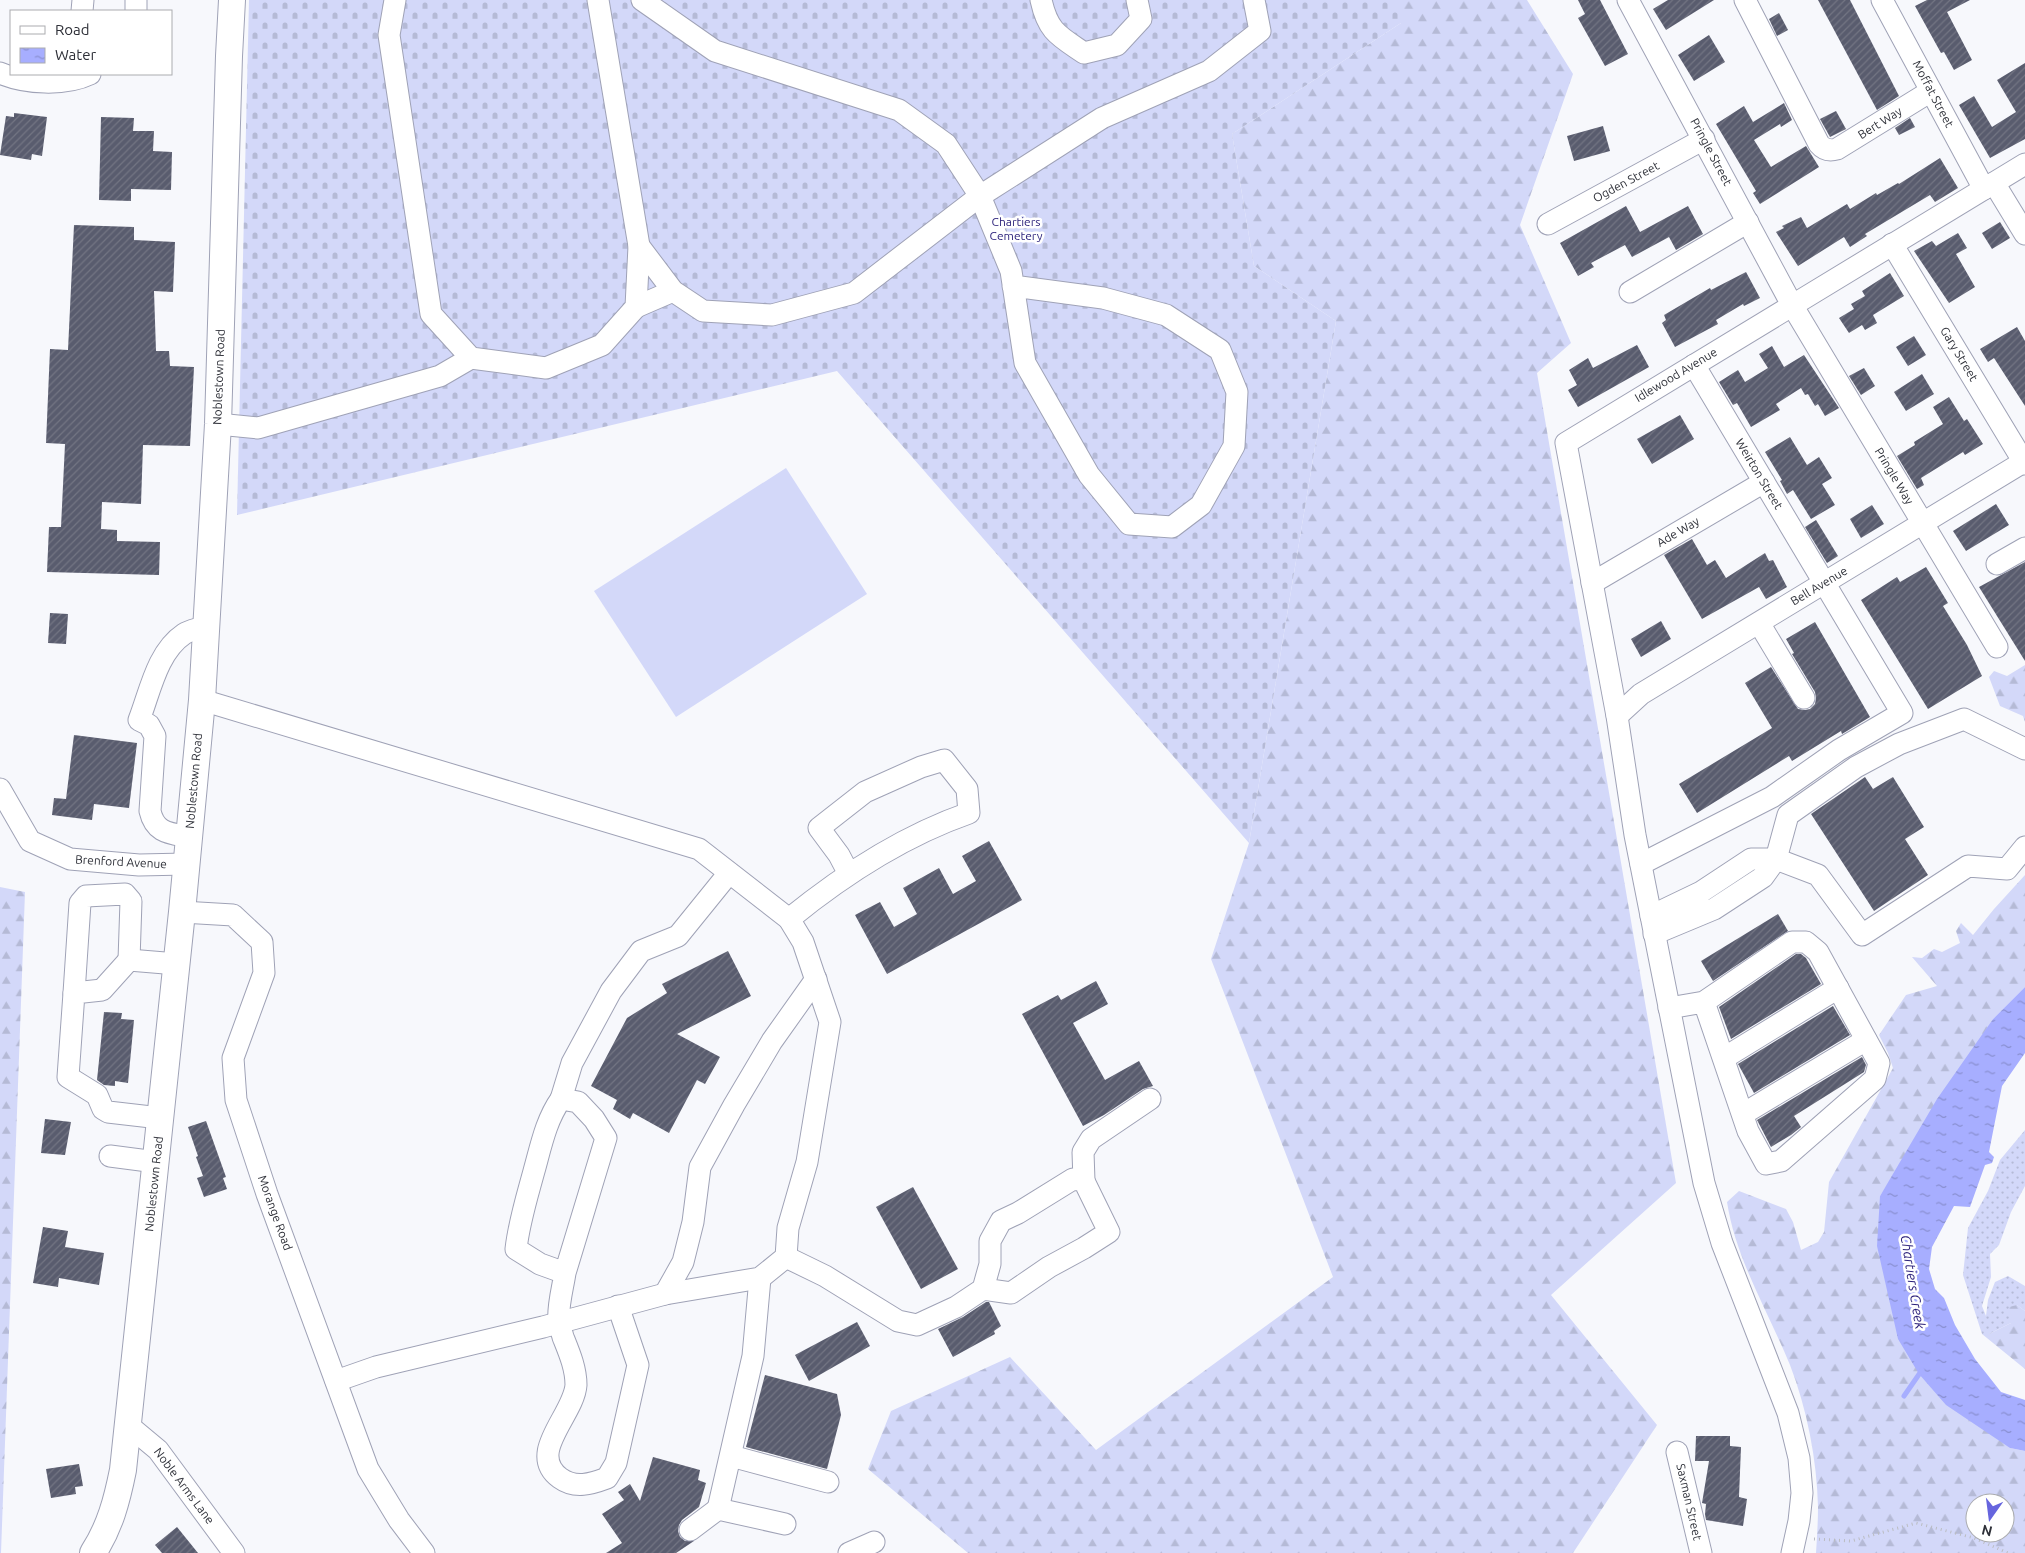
<svg xmlns="http://www.w3.org/2000/svg" width="2025" height="1553" viewBox="0 0 2025 1553" font-family="Ubuntu,sans-serif">
<style>
.grass{fill:url(#grass-dots)}
.forest{fill:url(#forest-firs);fill-rule:evenodd}
.cemetery{fill:url(#cemetery-stones)}
.pitch{fill:#d3d8f9}
.water{fill:url(#water-ripples)}
.lines{fill:none;stroke-linecap:round;stroke-linejoin:round}
.stream{stroke:#a7aeff;stroke-width:5}
.building{fill:url(#building-hatch)}
.minor-casing{stroke:#9fa2b6;stroke-width:23}
.major-casing{stroke:#9fa2b6;stroke-width:28}
.path{stroke:#babcc1;stroke-width:3;stroke-dasharray:1 4;stroke-linecap:butt}
.minor{stroke:#fff;stroke-width:21}
.major{stroke:#fff;stroke-width:26}
.labels{text-anchor:middle;stroke-width:5;stroke-linejoin:round;paint-order:stroke}
.street-label{font-size:12px;fill:#2e3038;stroke:#fff}
.park-label{font-size:12px;fill:#281e78;stroke:#fff}
.water-label{font-size:14px;font-style:italic;fill:#291e79;stroke:#fff}
</style>
<defs>
<pattern id="grass-dots" width="8" height="8" patternUnits="userSpaceOnUse" patternTransform="scale(1.25)"><rect width="8" height="8" fill="#d3d8f9"/><path d="M2 2h.1M6 6h.1" fill="none" stroke="#b5bad6" stroke-width="1.8" stroke-linecap="round"/></pattern>
<pattern id="forest-firs" width="22" height="20" patternUnits="userSpaceOnUse" patternTransform="scale(1.25)"><rect width="22" height="20" fill="#d3d8f9"/><path d="M5 1l3.5 6h-7zM16 11l3.5 6h-7z" fill="#b5bad6"/></pattern>
<pattern id="cemetery-stones" width="16" height="16" patternUnits="userSpaceOnUse" patternTransform="scale(1.25)"><rect width="16" height="16" fill="#d3d8f9"/><path d="M2 7V4a2 2 0 0 1 4 0v3zM10 15v-3a2 2 0 0 1 4 0v3z" fill="#b5bad6"/></pattern>
<pattern id="water-ripples" width="26" height="14" patternUnits="userSpaceOnUse" patternTransform="scale(1.25)"><rect width="26" height="14" fill="#a7aeff"/><path d="M2 4q2-2 4 0t4 0M15 11q2-2 4 0t4 0" fill="none" stroke="#888ecf"/></pattern>
<pattern id="building-hatch" width="6" height="6" patternUnits="userSpaceOnUse" patternTransform="scale(1.25)"><rect width="6" height="6" fill="#595c6e"/><path d="M-1 1l2-2M0 6l6-6M5 7l2-2" fill="none" stroke="#737583"/></pattern>
</defs>
<rect width="100%" height="100%" fill="#f7f8fc"/>
<polygon class="grass" points="2025,1130 2025,1186 2011,1212 1999,1245 1990,1254 1991,1277 1982,1306 1986,1316 1988,1300 1995,1282 2008,1276 2025,1286 2025,1311 2017,1305 2011,1323 1989,1334 1982,1334 1963,1275 1968,1228 1988,1191 2000,1160"/>
<g class="forest">
<polygon points="1401,0 1527,0 1573,74 1520,225 1571,343 1537,373 1676,1183 1551,1295 1657,1425 1573,1553 968,1553 868,1469 891,1411 1010,1357 1096,1450 1333,1277 1211,959 1249,843 1336,321 1254,266 1232,134 1401,23"/>
<polygon points="2025,665 2025,722 2023,716 2000,706 1989,677 1994,671 2007,676"/>
<path d="M 2025,875 L 2025,987 L 1993,1019 L 1880,1196 L 2010,1448 L 2025,1451 L 2025,1553 L 1816,1553 C 1817,1538 1818,1522 1818,1507 C 1817,1460 1807,1409 1790,1365 C 1768,1311 1736,1260 1727,1202 L 1739,1191 L 1786,1209 L 1793,1222 L 1801,1250 L 1818,1242 L 1824,1232 L 1829,1182 L 1893,1068 L 1888,1053 L 1879,1035 L 1906,995 L 1937,986 L 1912,957 L 1922,958 L 1934,949 L 1942,952 L 1960,943 L 1956,931 L 1961,923 L 1973,935 L 1994,909 ZM 1975,1503 L 2005,1503 L 2005,1533 L 1975,1533 Z"/>
<polygon points="0,887 25,892 1,1553 0,1553"/>
<polygon points="2017,1305 2025,1311 2025,1369 1982,1334 1989,1334 2011,1323 2009,1307"/>
</g>
<polygon class="cemetery" points="249,0 1401,0 1401,23 1232,134 1254,266 1336,321 1249,843 837,371 237,515"/>
<polygon class="pitch" points="786,468 867,594 676,717 594,591"/>
<polygon class="water" points="2025,987 2025,1053 2002,1086 1989,1152 1994,1157 1992,1163 1985,1165 1970,1207 1954,1206 1932,1247 1929,1269 1935,1289 1944,1298 1955,1325 1975,1359 2001,1392 2025,1400 2025,1451 2010,1448 1946,1405 1919,1374 1898,1339 1877,1246 1880,1196 1937,1099 1993,1019"/>
<g class="lines">
<polyline class="stream" points="1904,1396 1922,1370"/>
</g>
<g class="building">
<polygon points="1578,0 1600,0 1628,54 1605,66 1578,18 1585,14"/>
<polygon points="1668,0 1714,0 1666,30 1653,9"/>
<polygon points="1818,0 1850,0 1899,96 1877,110"/>
<polygon points="1927,0 1970,0 1947,12 1972,60 1954,70 1944,52 1941,53 1915,6"/>
<polygon points="1779,13 1788,30 1777,36 1769,19"/>
<polygon points="1709,35 1725,62 1694,81 1678,55"/>
<polygon points="2025,63 2025,139 1990,158 1959,105 1974,96 1992,127 2016,112 1997,80"/>
<polygon points="1784,103 1792,120 1781,127 1780,124 1754,140 1771,167 1806,146 1819,167 1760,204 1753,193 1756,191 1716,124 1744,106 1753,122"/>
<polygon points="1836,111 1846,129 1830,137 1820,119"/>
<polygon points="14,113 47,117 42,156 32,154 31,160 0,155 6,116 14,117"/>
<polygon points="101,117 134,118 133,131 154,131 153,151 172,152 171,190 131,189 131,201 99,200"/>
<polygon points="1910,118 1915,127 1899,135 1895,128"/>
<polygon points="1603,126 1610,151 1574,161 1567,136"/>
<polygon points="1940,158 1958,188 1935,202 1930,195 1865,234 1867,236 1850,247 1844,237 1798,266 1776,232 1784,228 1782,226 1801,217 1807,228 1847,204 1850,209 1876,193 1877,195 1898,183 1899,184"/>
<polygon points="1626,206 1640,232 1688,206 1703,234 1676,250 1669,237 1632,257 1625,245 1591,263 1594,267 1578,276 1560,243"/>
<polygon points="2000,222 2010,238 1992,249 1982,233"/>
<polygon points="74,225 134,227 134,240 175,242 173,292 154,291 156,351 169,351 170,366 194,367 190,446 143,445 141,504 102,502 101,529 117,530 117,541 160,542 159,575 47,572 49,527 61,527 65,444 46,443 50,349 68,350"/>
<polygon points="1958,233 1967,248 1956,254 1975,287 1949,303 1914,251 1932,241 1936,246"/>
<polygon points="1746,272 1760,298 1744,306 1743,304 1716,320 1718,324 1675,347 1662,323 1666,320 1664,315 1710,288 1711,290"/>
<polygon points="1890,273 1904,296 1873,315 1877,323 1865,330 1862,325 1849,333 1839,318 1854,309 1851,304 1865,296 1862,291"/>
<polygon points="2017,327 2025,341 2025,406 1994,358 1988,362 1980,349"/>
<polygon points="1914,336 1926,355 1908,366 1896,347"/>
<polygon points="1637,345 1649,367 1578,407 1568,390 1577,385 1569,370 1588,358 1593,368"/>
<polygon points="1772,346 1784,367 1804,355 1839,408 1825,416 1818,404 1815,406 1808,394 1805,395 1801,388 1776,404 1780,410 1751,427 1737,403 1733,405 1719,382 1738,370 1745,382 1768,368 1759,354"/>
<polygon points="1864,368 1875,386 1861,395 1849,376"/>
<polygon points="1922,374 1934,394 1906,411 1894,392"/>
<polygon points="1949,397 1964,421 1967,419 1983,444 1965,455 1963,452 1921,478 1924,485 1917,489 1897,456 1915,445 1914,442 1943,424 1933,407"/>
<polygon points="1680,415 1694,439 1652,464 1637,439"/>
<polygon points="1790,437 1807,465 1819,457 1832,478 1822,484 1835,505 1811,519 1793,490 1787,494 1780,481 1782,480 1765,452"/>
<polygon points="1996,504 2009,525 1966,551 1953,531"/>
<polygon points="1872,505 1884,524 1861,538 1850,519"/>
<polygon points="1816,520 1838,556 1827,563 1805,527"/>
<polygon points="1692,539 1707,565 1715,560 1726,578 1765,553 1769,561 1773,560 1787,587 1766,599 1759,587 1702,619 1664,555"/>
<polygon points="2025,562 2025,661 1979,587"/>
<polygon points="1926,567 1948,603 1943,606 1967,645 1982,676 1928,709 1861,600 1897,577 1900,582"/>
<polygon points="50,613 68,614 66,644 48,643"/>
<polygon points="1661,621 1671,639 1641,657 1631,639"/>
<polygon points="1815,622 1870,717 1842,734 1841,731 1792,761 1789,756 1697,813 1679,784 1772,728 1745,683 1771,667 1798,709 1805,710 1810,709 1815,704 1816,698 1815,692 1792,654 1794,653 1786,639"/>
<polygon points="74,735 137,743 129,808 94,804 92,820 52,815 54,798 66,799"/>
<polygon points="1865,777 1873,789 1893,777 1924,827 1905,839 1928,875 1874,911 1811,814"/>
<polygon points="989,841 1022,900 887,974 855,915 880,902 894,927 917,914 903,888 939,868 953,894 976,881 962,856"/>
<polygon points="1778,914 1788,931 1713,981 1701,961"/>
<polygon points="728,951 751,996 677,1034 720,1057 705,1084 697,1080 669,1133 633,1113 630,1119 613,1109 617,1100 591,1086 627,1018 667,993 662,984"/>
<polygon points="1796,954 1801,954 1806,958 1821,984 1731,1039 1719,1007"/>
<polygon points="1096,981 1108,1004 1073,1023 1105,1080 1139,1061 1153,1086 1143,1089 1104,1115 1083,1126 1022,1014 1058,995 1061,1000"/>
<polygon points="1833,1006 1850,1035 1754,1093 1738,1064"/>
<polygon points="104,1012 122,1013 121,1019 134,1020 128,1083 115,1081 115,1086 104,1085 97,1080"/>
<polygon points="1862,1057 1866,1065 1864,1072 1794,1116 1801,1127 1791,1135 1771,1147 1757,1120"/>
<polygon points="45,1119 71,1122 65,1155 41,1153"/>
<polygon points="206,1121 226,1177 223,1178 227,1189 204,1197 197,1178 203,1176 196,1157 198,1156 188,1127"/>
<polygon points="913,1187 958,1269 921,1289 876,1207"/>
<polygon points="43,1227 68,1231 65,1247 104,1253 99,1285 59,1278 58,1287 33,1283"/>
<polygon points="986,1302 989,1302 1001,1326 994,1331 995,1334 953,1357 938,1329 963,1317"/>
<polygon points="857,1322 870,1346 809,1381 795,1355"/>
<polygon points="765,1375 837,1394 841,1415 827,1469 746,1447"/>
<polygon points="1696,1436 1730,1436 1730,1446 1741,1447 1739,1497 1747,1499 1743,1526 1706,1520 1705,1514 1706,1504 1702,1503 1709,1461 1695,1461"/>
<polygon points="653,1457 700,1470 698,1480 706,1483 699,1507 682,1520 679,1525 678,1531 680,1537 685,1541 694,1541 676,1553 606,1553 622,1543 602,1514 624,1500 618,1492 630,1484 640,1501"/>
<polygon points="79,1464 83,1486 75,1487 76,1494 51,1498 46,1469"/>
<polygon points="177,1527 198,1553 162,1553 155,1545"/>
</g>
<g class="lines">
<defs>
<g id="minor">
<polyline points="395,0 389,35 431,314 471,358 546,368 602,345 636,307 639,246 598,0"/>
<polyline points="642,0 715,51 899,110 946,144 980,196 1011,271 1025,363 1089,475 1129,524 1172,527 1201,505 1234,446 1237,392 1220,350 1166,315 1103,298 1013,286"/>
<path d="M 1041,0 C 1048,32 1059,36 1084,53 L 1117,45 L 1141,19 L 1137,0"/>
<polyline points="1628,0 1792,305 1997,647"/>
<path d="M 1745,0 L 1819,144 C 1824,150 1830,151 1837,149 L 1931,91"/>
<polyline points="1882,0 1984,189"/>
<polyline points="82,11 83,0"/>
<polyline points="136,11 136,0"/>
<path d="M 0,73 C 25,84 65,86 90,74"/>
<polyline points="1994,183 2025,234"/>
<polyline points="1548,224 1704,139"/>
<polyline points="1892,244 2025,464"/>
<polyline points="639,246 673,291 703,311 772,315 854,293 980,196 1102,118 1209,71 1260,31 1254,0"/>
<polyline points="1630,292 1748,222"/>
<polyline points="636,307 673,291"/>
<polyline points="218,424 258,428 440,376 471,358"/>
<polyline points="1997,564 2025,548"/>
<polyline points="1592,583 1764,482"/>
<polyline points="1759,623 1804,698"/>
<polyline points="202,700 699,849 789,919 803,942 830,1022 807,1162 788,1228 786,1257 760,1278 665,1294"/>
<polyline points="1617,716 1641,694 2025,461"/>
<polyline points="2025,749 1964,719 1899,744 1856,767 1788,815 1776,859 1818,875 1862,935 1968,866 2007,869 2025,847"/>
<polyline points="0,789 30,841 70,859 139,865 186,864"/>
<path d="M 189,837 C 169,833 155,833 150,811 L 155,736 L 149,725 L 139,720 C 150,692 157,652 184,634 C 190,630 199,629 206,626"/>
<polyline points="1641,864 1772,797 1839,750 1902,713 1694,365"/>
<polyline points="182,912 233,915 262,942 264,973 233,1058 236,1100 267,1194 368,1469 399,1520 424,1553"/>
<polyline points="1651,916 1701,892 1751,859 1776,859 1763,877 1714,909 1654,934"/>
<path d="M 789,919 C 843,875 903,836 969,813 L 967,789 L 944,760 L 921,767 L 865,792 L 819,828 L 839,855 L 849,874"/>
<polyline points="74,993 80,903 86,896 125,894 131,901 129,960"/>
<polyline points="1669,1008 1704,1002 1792,942 1806,942 1818,952 1879,1063 1875,1079 1781,1161 1766,1164 1748,1131 1704,1002"/>
<polyline points="1724,1058 1838,988"/>
<polyline points="561,1099 572,1063 611,991 641,951 678,936 729,873"/>
<polyline points="1743,1114 1866,1040"/>
<polyline points="160,1118 108,1112 103,1109 97,1095 68,1077 74,993 102,990 129,960 177,964"/>
<polyline points="110,1156 156,1162"/>
<polyline points="1084,1181 1083,1152 1091,1139 1150,1099"/>
<polyline points="786,1257 825,1276 898,1321 917,1325 956,1307 983,1289 990,1264 990,1241 1001,1221 1018,1213 1073,1179 1084,1181 1109,1232 1084,1248 1049,1267 1011,1293 983,1289"/>
<path d="M 565,1273 L 606,1138 L 594,1119 L 578,1102 L 561,1099 C 546,1120 541,1146 534,1171 C 527,1197 519,1222 516,1249 L 540,1264 L 565,1273 C 563,1287 557,1308 559,1322 C 559,1327 562,1332 563,1337 C 569,1352 576,1368 576,1385 C 574,1415 526,1453 560,1478 C 575,1489 591,1484 607,1478 L 616,1463 L 638,1365 L 618,1306"/>
<polyline points="336,1381 376,1367 543,1327 665,1294 683,1262 693,1222 700,1167 734,1105 772,1041 816,979"/>
<polyline points="128,1425 158,1450 234,1553"/>
<polyline points="1677,1452 1701,1553"/>
<polyline points="731,1456 828,1482"/>
<polyline points="718,1509 753,1356 760,1278"/>
<polyline points="690,1530 718,1509 785,1524"/>
<polyline points="849,1553 874,1542"/>
<polyline points="1792,1553 1799,1521 1802,1493 1799,1458 1788,1413 1722,1243 1704,1183 1635,835 1617,716 1566,443 2025,164"/>
</g>
<path id="major" d="M 93,1553 C 110,1527 117,1500 123,1470 L 182,912 L 202,700 L 218,424 L 229,56 L 232,0"/>
</defs>
<use href="#minor" class="minor-casing"/>
<use href="#major" class="major-casing"/>
<polyline class="path" points="1814,1539 1851,1541 1916,1523 1974,1538 2008,1553"/>
<use href="#minor" class="minor"/>
<use href="#major" class="major"/>
</g>
<g class="labels">
<g class="street-label">
<text transform="translate(1933 94) rotate(62)" y="4">Moffat Street</text>
<text transform="translate(1880 123) rotate(-32)" y="4">Bert Way</text>
<text transform="translate(1711 152) rotate(62)" y="4">Pringle Street</text>
<text transform="translate(1626 182) rotate(-28)" y="4">Ogden Street</text>
<text transform="translate(1959 354) rotate(59)" y="4">Gary Street</text>
<text transform="translate(1676 375) rotate(-31)" y="4">Idlewood Avenue</text>
<text transform="translate(219 377) rotate(-88)" y="4">Noblestown Road</text>
<text transform="translate(1759 474) rotate(59)" y="4">Weirton Street</text>
<text transform="translate(1894 476) rotate(59)" y="4">Pringle Way</text>
<text transform="translate(1678 532) rotate(-30)" y="4">Ade Way</text>
<text transform="translate(1819 586) rotate(-31)" y="4">Bell Avenue</text>
<text transform="translate(194 781) rotate(-85)" y="4">Noblestown Road</text>
<text transform="translate(121 862) rotate(3)" y="4">Brenford Avenue</text>
<text transform="translate(154 1184) rotate(-84)" y="4">Noblestown Road</text>
<text transform="translate(275 1213) rotate(70)" y="4">Morange Road</text>
<text transform="translate(184 1486) rotate(53)" y="4">Noble Arms Lane</text>
<text transform="translate(1689 1502) rotate(77)" y="4">Saxman Street</text>
</g>
<g class="park-label">
<text x="1016" y="226">Chartiers<tspan x="1016" dy="14">Cemetery</tspan></text>
</g>
<g class="water-label">
<text transform="translate(1913 1282) rotate(81)" y="5">Chartiers Creek</text>
</g>
</g>
<rect x="10" y="10" width="162" height="65" fill="#ffffff" stroke="#abacaf"/>
<rect x="20" y="26" width="25" height="8" fill="#ffffff" stroke="#abacaf"/>
<text x="55" y="35" font-size="15" fill="#2e3038">Road</text>
<rect x="20" y="48" width="25" height="15" fill="url(#water-ripples)" stroke="#abacaf"/>
<text x="55" y="60" font-size="15" fill="#2e3038">Water</text>
<g transform="translate(1990 1518) rotate(194)"><circle r="24" fill="#ffffff" stroke="#abacaf"/>
<path d="M0-4L9 19L0 12L-9 19Z" fill="#6665de"/>
<text y="-8" font-size="14" font-weight="bold" text-anchor="middle" fill="#2e3038">N</text>
</g>
</svg>
